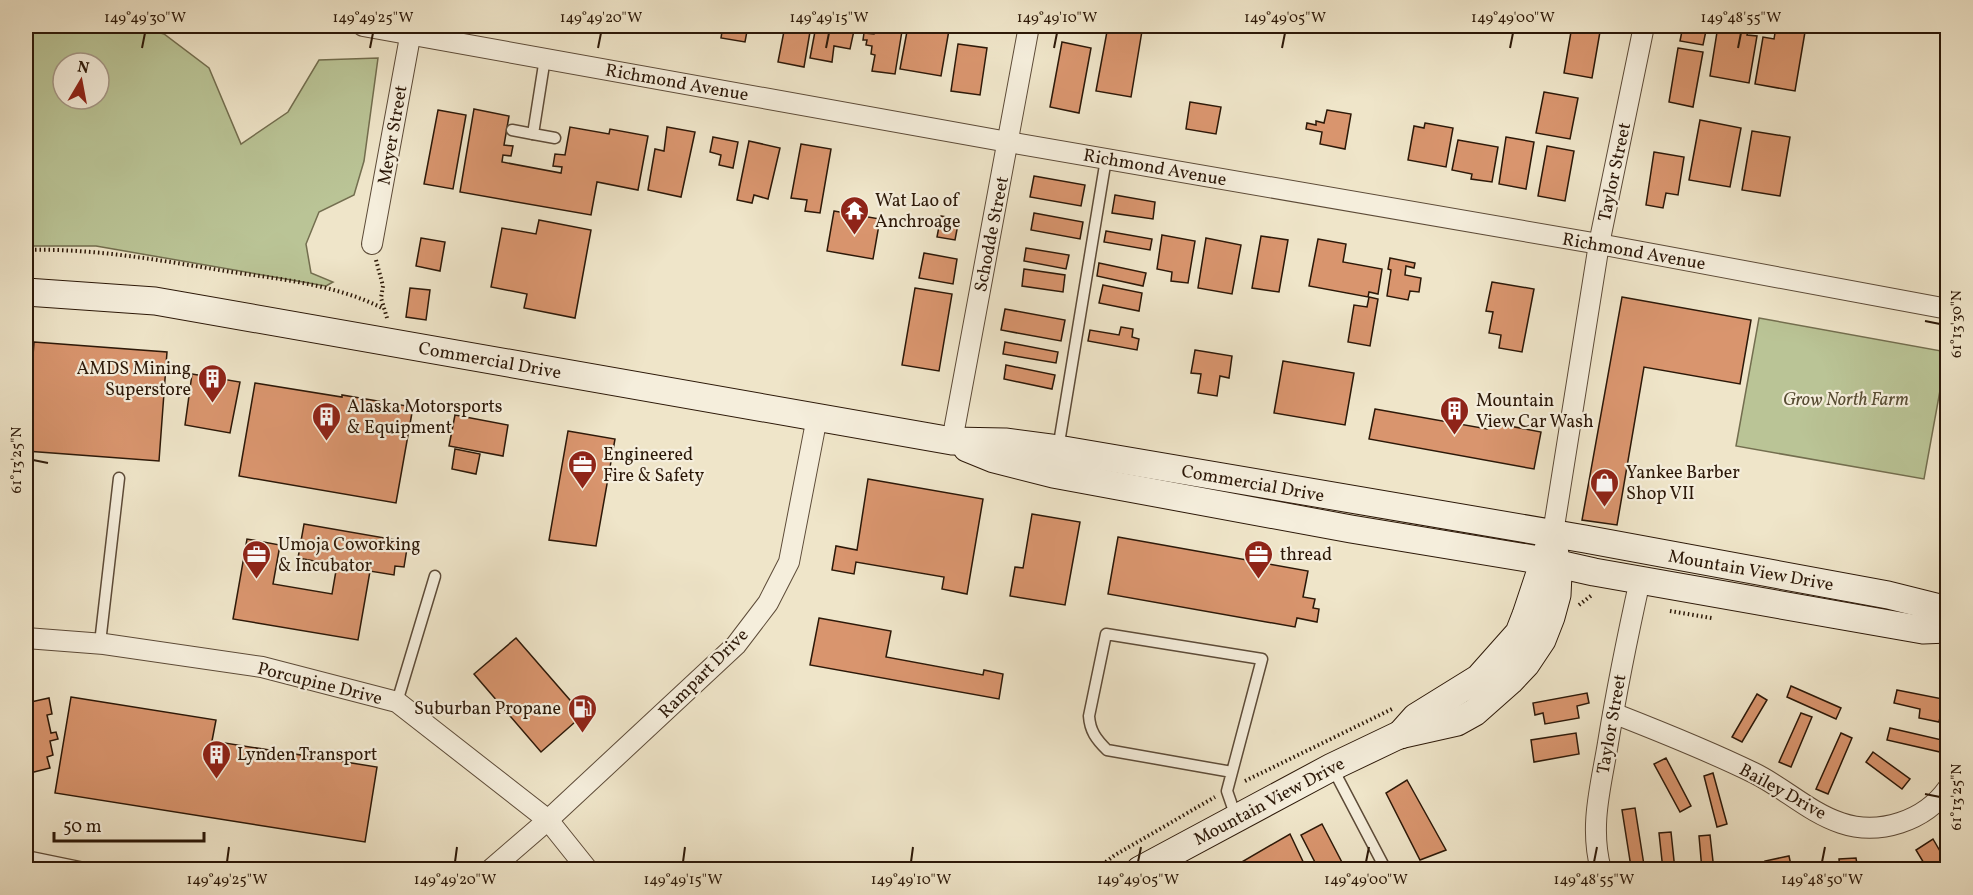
<svg xmlns="http://www.w3.org/2000/svg" width="1973" height="895" viewBox="0 0 1973 895" font-family="Vollkorn,serif">
<style>
.green{fill:#bac496;stroke:#736e4f;stroke-width:1.5;fill-rule:evenodd}
.building{fill:#d9956e;stroke:#2c1808;stroke-width:1.5}
.lines{fill:none;stroke-linecap:round;stroke-linejoin:round}
.lane-casing{stroke:#5d4b38;stroke-width:13}
.street-casing{stroke:#5d4b38;stroke-width:22}
.secondary-casing{stroke:#2c1808;stroke-width:29}
.path{stroke:#2c1808;stroke-width:4;stroke-dasharray:1.5 3;stroke-linecap:butt}
.lane{stroke:#f5eedc;stroke-width:10}
.street{stroke:#f5eedc;stroke-width:20}
.secondary{stroke:#f5eedc;stroke-width:27}
.ticks{fill:none;stroke:#2c1808;stroke-width:2}
.labels{text-anchor:middle;stroke-width:4.5;stroke-linejoin:round;paint-order:stroke}
.street-label{font-size:18px;fill:#2c1808;stroke:#f5eedc}
.poi-label{font-size:18px;fill:#2c1808;stroke:#f5eedc;text-anchor:start}
.park-label{font-size:18px;font-style:italic;fill:#574c33;stroke:#f5eedc}
.neatline{fill:none;stroke:#2c1808;stroke-width:2}
.ticks-label{font-size:15px;text-anchor:middle;fill:#2c1808}
</style>
<rect width="100%" height="100%" fill="#efe5c9"/>
<filter id="stains"><feTurbulence type="fractalNoise" baseFrequency=".00333" numOctaves="4"/><feColorMatrix values="0 0 0 0 .2 0 0 0 0 .09 0 0 0 0 .02 0 0 0 .5 -.17"/></filter>
<radialGradient id="worn" r=".72"><stop offset=".6" stop-color="#630" stop-opacity="0"/><stop offset="1" stop-color="#630" stop-opacity=".3"/></radialGradient>
<g class="green">
<path d="M 26,26 L 136,26 L 164,34 L 209,68 L 241,144 L 288,112 L 319,60 L 378,58 L 364,161 L 354,195 L 319,212 L 306,244 L 311,273 L 333,282 L 326,286 L 96,246 L 26,246 ZM 63,63 L 99,63 L 99,99 L 63,99 Z"/>
<polygon points="1759,318 1947,352 1924,479 1736,446"/>
</g>
<g class="building">
<polygon points="678,26 717,26 716,32"/>
<polygon points="723,26 748,26 745,42 721,38"/>
<polygon points="785,26 811,26 804,67 778,62"/>
<polygon points="816,26 855,26 850,49 834,46 832,62 810,58"/>
<polygon points="908,26 923,26 949,30 941,76 900,69"/>
<polygon points="1108,26 1142,31 1131,97 1096,91"/>
<polygon points="1431,26 1470,26 1469,32"/>
<polygon points="1572,26 1601,26 1592,78 1564,73"/>
<polygon points="1683,26 1707,26 1703,45 1680,41"/>
<polygon points="1718,26 1749,26 1747,35 1757,36 1749,83 1710,76"/>
<polygon points="875,27 902,31 895,74 872,71 875,55 871,54 872,46 866,45 867,40 863,40 864,33 874,34"/>
<polygon points="1776,27 1805,32 1795,91 1755,84 1763,37 1774,39"/>
<polygon points="1062,42 1091,48 1079,113 1050,107"/>
<polygon points="958,44 987,48 980,95 951,91"/>
<polygon points="1678,48 1703,52 1693,107 1669,102"/>
<polygon points="1544,92 1578,98 1570,139 1536,133"/>
<polygon points="1190,102 1221,107 1216,134 1186,129"/>
<polygon points="474,109 509,116 504,145 513,146 511,156 503,155 502,162 561,173 562,167 553,166 555,154 565,155 570,127 609,134 610,129 648,136 638,190 597,182 591,215 460,192"/>
<polygon points="438,110 466,115 453,189 424,184"/>
<polygon points="1327,110 1351,114 1345,149 1320,144 1322,132 1306,129 1307,123 1316,125 1316,121 1324,123"/>
<polygon points="1700,120 1741,128 1730,187 1689,180"/>
<polygon points="1425,123 1453,128 1446,167 1408,160 1414,126 1424,128"/>
<polygon points="667,127 695,132 681,197 648,190 655,149 664,151"/>
<polygon points="1752,131 1790,137 1780,196 1742,190"/>
<polygon points="713,137 738,142 733,168 719,165 721,155 710,152"/>
<polygon points="1506,137 1534,142 1526,189 1499,184"/>
<polygon points="1458,140 1498,147 1492,182 1471,179 1472,174 1452,170"/>
<polygon points="749,141 780,148 768,199 754,195 752,203 737,200"/>
<polygon points="801,144 831,149 820,213 805,211 807,200 791,198"/>
<polygon points="1547,146 1574,151 1565,201 1538,196"/>
<polygon points="1654,152 1684,157 1678,195 1666,193 1663,208 1646,205"/>
<polygon points="1034,176 1085,185 1081,206 1030,197"/>
<polygon points="1115,195 1155,202 1153,219 1112,213"/>
<polygon points="834,211 880,219 873,259 827,251"/>
<polygon points="1034,213 1083,222 1080,239 1031,230"/>
<polygon points="941,216 959,219 955,240 937,237"/>
<polygon points="539,220 591,230 575,318 524,308 527,294 491,287 502,228 536,234"/>
<polygon points="1106,231 1152,239 1150,250 1104,242"/>
<polygon points="1162,235 1195,241 1188,283 1171,281 1172,272 1157,269"/>
<polygon points="1261,236 1288,240 1279,292 1252,288"/>
<polygon points="421,238 445,242 440,271 416,266"/>
<polygon points="1206,238 1241,245 1232,294 1198,288"/>
<polygon points="1318,239 1346,244 1343,262 1382,269 1378,294 1369,292 1368,297 1309,286"/>
<polygon points="1026,248 1069,255 1066,269 1024,261"/>
<polygon points="924,253 957,259 953,284 919,278"/>
<polygon points="1390,258 1415,263 1414,268 1406,266 1405,275 1421,278 1419,292 1410,291 1408,300 1387,296 1391,270 1388,269"/>
<polygon points="1099,263 1146,273 1143,286 1097,276"/>
<polygon points="1024,269 1065,275 1063,292 1022,286"/>
<polygon points="1492,282 1534,289 1522,352 1499,348 1501,335 1489,333 1493,312 1486,311"/>
<polygon points="1103,285 1142,293 1139,311 1099,303"/>
<polygon points="410,288 430,290 426,320 406,317"/>
<polygon points="915,288 952,294 939,371 902,365"/>
<polygon points="1369,297 1378,299 1370,346 1348,342 1354,305 1367,307"/>
<polygon points="1622,297 1751,320 1740,384 1644,367 1617,525 1582,520"/>
<polygon points="1005,309 1065,320 1061,341 1001,330"/>
<polygon points="1121,327 1133,329 1132,337 1139,339 1137,350 1088,341 1090,330 1119,335"/>
<polygon points="34,342 167,352 159,461 26,451"/>
<polygon points="1005,342 1058,352 1056,363 1003,354"/>
<polygon points="1195,350 1232,356 1229,378 1220,376 1217,396 1198,393 1201,374 1191,373"/>
<polygon points="1283,361 1354,373 1345,425 1274,413"/>
<polygon points="1006,365 1055,375 1052,389 1004,379"/>
<polygon points="192,374 240,382 230,433 185,425"/>
<polygon points="255,383 342,397 342,395 413,407 396,503 239,476"/>
<polygon points="1375,409 1487,429 1489,422 1541,432 1534,469 1369,439"/>
<polygon points="455,415 508,425 503,456 449,446"/>
<polygon points="568,431 615,439 596,546 549,540"/>
<polygon points="455,449 480,454 476,474 452,469"/>
<polygon points="868,479 983,499 967,594 942,589 944,577 856,562 854,574 832,570 836,546 857,550"/>
<polygon points="1032,514 1080,522 1065,605 1010,596 1015,567 1023,568"/>
<polygon points="304,524 408,542 404,567 395,566 394,575 370,571 358,640 233,619 247,539 280,545 273,584 332,594 337,565 298,558"/>
<polygon points="1118,537 1308,571 1303,597 1315,599 1313,608 1319,609 1317,622 1297,618 1295,627 1108,594"/>
<polygon points="819,618 891,631 886,657 983,675 984,670 1003,674 999,699 810,665"/>
<polygon points="516,638 583,715 541,752 474,674"/>
<polygon points="1791,686 1841,708 1836,719 1787,697"/>
<polygon points="1897,690 1948,700 1948,714 1941,713 1939,722 1919,718 1920,709 1894,703"/>
<polygon points="1587,693 1589,703 1577,706 1579,718 1545,724 1543,713 1535,715 1533,703"/>
<polygon points="1757,694 1767,700 1742,742 1732,737"/>
<polygon points="71,697 216,720 212,741 377,767 365,842 55,793"/>
<polygon points="49,698 52,714 47,715 51,733 56,732 58,739 50,741 53,755 47,757 50,768 26,774 26,703"/>
<polygon points="1801,713 1812,717 1791,767 1779,762"/>
<polygon points="1890,728 1942,740 1940,752 1887,740"/>
<polygon points="1576,733 1579,754 1534,762 1531,740"/>
<polygon points="1841,733 1852,738 1828,794 1816,789"/>
<polygon points="1873,752 1910,779 1902,789 1866,762"/>
<polygon points="1666,758 1691,806 1680,812 1654,764"/>
<polygon points="1713,773 1727,824 1717,827 1704,776"/>
<polygon points="1407,780 1446,850 1420,860 1386,793"/>
<polygon points="1635,808 1644,865 1631,867 1622,810"/>
<polygon points="1322,824 1346,870 1319,870 1301,835"/>
<polygon points="1671,832 1675,870 1663,870 1659,833"/>
<polygon points="1290,834 1307,870 1228,870"/>
<polygon points="1710,835 1714,870 1702,870 1699,836"/>
<polygon points="1933,839 1948,865 1948,870 1928,870 1916,850"/>
<polygon points="1789,856 1792,870 1767,870 1765,861"/>
<polygon points="1856,858 1858,870 1840,870 1839,859"/>
</g>
<g class="lines">
<defs>
<g id="lane">
<polyline points="545,58 533,134 555,138"/>
<polyline points="512,130 533,134"/>
<polyline points="1058,449 1106,159"/>
<polyline points="100,643 119,478"/>
<polyline points="397,702 435,576"/>
<polyline points="1332,767 1386,870"/>
<path d="M 1232,772 L 1107,750 C 1096,739 1090,731 1089,716 L 1106,634 L 1262,659 L 1227,791 L 1236,817"/>
<polyline points="26,856 94,870"/>
</g>
<g id="street">
<polyline points="363,26 1008,142 1599,244 1948,309"/>
<polyline points="372,244 412,26"/>
<polyline points="952,441 1029,26"/>
<polyline points="1553,533 1599,244 1644,26"/>
<polyline points="26,638 104,644 262,667 397,702 548,820 588,870"/>
<path d="M 1613,715 L 1618,715 C 1664,733 1709,751 1754,773 C 1783,787 1810,813 1841,823 C 1879,836 1925,821 1948,788"/>
<polyline points="490,870 548,820 736,645 768,603 789,562 817,417"/>
<path d="M 1601,870 C 1589,826 1601,786 1608,743 C 1617,688 1628,634 1640,580"/>
</g>
<g id="secondary">
<polyline points="26,292 155,301 952,441 1005,442 1058,449 1585,539 1888,595 1948,610"/>
<polyline points="967,448 994,459 1053,474 1351,529 1545,561 1594,572 1923,630 1948,629"/>
<polyline points="1400,735 1416,717 1479,678 1519,633 1526,615 1549,546"/>
<polyline points="1140,870 1332,767 1399,735 1457,722 1475,712 1510,681 1526,664 1542,640 1551,617 1557,595 1558,574 1554,548"/>
</g>
</defs>
<use href="#lane" class="lane-casing"/>
<use href="#street" class="street-casing"/>
<use href="#secondary" class="secondary-casing"/>
<g class="path">
<path d="M 26,250 C 93,248 159,260 225,271 C 278,279 336,284 384,309"/>
<polyline points="376,260 383,286 381,298 387,318"/>
<polyline points="1579,605 1592,595"/>
<polyline points="1670,611 1712,618"/>
<polyline points="1245,781 1392,709"/>
<polyline points="1095,870 1115,855 1215,797"/>
</g>
<use href="#lane" class="lane"/>
<use href="#street" class="street"/>
<use href="#secondary" class="secondary"/>
</g>
<path class="ticks" d="M 142,48 L 145,33M 370,48 L 373,33M 598,48 L 601,33M 826,48 L 829,33M 1054,48 L 1057,33M 1282,48 L 1285,33M 1510,48 L 1513,33M 1738,48 L 1741,33M 1925,321 L 1940,324M 33,460 L 48,463M 1925,794 L 1940,797M 227,862 L 229,847M 455,862 L 457,847M 683,862 L 685,847M 911,862 L 913,847M 1138,862 L 1141,847M 1366,862 L 1369,847M 1594,862 L 1597,847M 1822,862 L 1825,847"/>
<defs>
<symbol id="temple-pin" viewBox="-11 -11 22 30"><path d="M0 17L-7.5 6A9.5 9.5 0 1 1 7.5 6Z" fill="#8f2418" stroke="#f5eedc"/><path d="M0-6L5-2H3V0L6.5 2.5H4V6H1.5V3h-3V6H-4V2.5H-6.5L-3 0V-2H-5Z" fill="#fff"/></symbol>
<symbol id="building-pin" viewBox="-11 -11 22 30"><path d="M0 17L-7.5 6A9.5 9.5 0 1 1 7.5 6Z" fill="#8f2418" stroke="#f5eedc"/><path d="M-4-6H4V6H1V3H-1V6H-4ZM-2.5-4.3h1.7v1.8h-1.7ZM.8-4.3h1.7v1.8H.8ZM-2.5-1h1.7V.8h-1.7ZM.8-1h1.7V.8H.8Z" fill="#fff"/></symbol>
<symbol id="office-pin" viewBox="-11 -11 22 30"><path d="M0 17L-7.5 6A9.5 9.5 0 1 1 7.5 6Z" fill="#8f2418" stroke="#f5eedc"/><path d="M-6-3h4V-5.5h4V-3h4V5H-6ZM-1-4.5V-3h2v-1.5ZM-6 0V1H6V0Z" fill="#fff"/></symbol>
<symbol id="shop-pin" viewBox="-11 -11 22 30"><path d="M0 17L-7.5 6A9.5 9.5 0 1 1 7.5 6Z" fill="#8f2418" stroke="#f5eedc"/><path d="M-5-2.5h2.3a2.7 3.5 0 0 1 5.4 0H5L5.5 6h-11ZM-1.5-2.5h3a1.5 2.3 0 0 0-3 0Z" fill="#fff"/></symbol>
<symbol id="fuel-pin" viewBox="-11 -11 22 30"><path d="M0 17L-7.5 6A9.5 9.5 0 1 1 7.5 6Z" fill="#8f2418" stroke="#f5eedc"/><path d="M-5.5-6h7V0h2V4h1.3V-2.5L3-4.5l.8-.8L6-3V5H2.5V1h-1V6h-7ZM-4.2-4.7v3.2H.2V-4.7Z" fill="#fff"/></symbol>
</defs>
<g fill-rule="evenodd">
<use href="#temple-pin" x="838" y="194" width="33" height="45"/>
<use href="#building-pin" x="196" y="362" width="33" height="45"/>
<use href="#building-pin" x="1438" y="394" width="33" height="45"/>
<use href="#building-pin" x="310" y="400" width="33" height="45"/>
<use href="#office-pin" x="566" y="448" width="33" height="45"/>
<use href="#shop-pin" x="1588" y="466" width="33" height="45"/>
<use href="#office-pin" x="240" y="538" width="33" height="45"/>
<use href="#office-pin" x="1242" y="538" width="33" height="45"/>
<use href="#fuel-pin" x="566" y="692" width="33" height="45"/>
<use href="#building-pin" x="200" y="738" width="33" height="45"/>
</g>
<g class="labels">
<g class="street-label">
<text transform="translate(677 82) rotate(10)" y="6">Richmond Avenue</text>
<text transform="translate(392 135) rotate(-80)" y="6">Meyer Street</text>
<text transform="translate(1155 167) rotate(10)" y="6">Richmond Avenue</text>
<text transform="translate(1614 172) rotate(-78)" y="6">Taylor Street</text>
<text transform="translate(991 234) rotate(-79)" y="6">Schodde Street</text>
<text transform="translate(1634 251) rotate(10)" y="6">Richmond Avenue</text>
<text transform="translate(490 360) rotate(10)" y="6">Commercial Drive</text>
<text transform="translate(1253 483) rotate(10)" y="6">Commercial Drive</text>
<text transform="translate(1751 570) rotate(10)" y="6">Mountain View Drive</text>
<text transform="translate(703 673) rotate(-45)" y="6">Rampart Drive</text>
<text transform="translate(320 683) rotate(14)" y="6">Porcupine Drive</text>
<text transform="translate(1611 724) rotate(-80)" y="6">Taylor Street</text>
<text transform="translate(1783 791) rotate(29)" y="6">Bailey Drive</text>
<text transform="translate(1269 801) rotate(-28)" y="6">Mountain View Drive</text>
</g>
<g class="poi-label">
<text x="875" y="206">Wat Lao of<tspan x="875" dy="21">Anchroage</tspan></text>
<text x="191" y="374" text-anchor="end">AMDS Mining<tspan x="191" dy="21">Superstore</tspan></text>
<text x="1476" y="406">Mountain<tspan x="1476" dy="21">View Car Wash</tspan></text>
<text x="347" y="412">Alaska Motorsports<tspan x="347" dy="21">&amp; Equipment</tspan></text>
<text x="603" y="460">Engineered<tspan x="603" dy="21">Fire &amp; Safety</tspan></text>
<text x="1626" y="478">Yankee Barber<tspan x="1626" dy="21">Shop VII</tspan></text>
<text x="278" y="550">Umoja Coworking<tspan x="278" dy="21">&amp; Incubator</tspan></text>
<text x="1280" y="560">thread</text>
<text x="561" y="714" text-anchor="end">Suburban Propane</text>
<text x="237" y="760">Lynden Transport</text>
</g>
<g class="park-label">
<text x="1846" y="405">Grow North Farm</text>
</g>
</g>
<rect width="1973" height="895" fill="none" stroke="#efe5c9" stroke-width="66"/>
<g transform="translate(81 81) rotate(10)"><circle r="28" fill="#f5eedc" stroke="#a59887" stroke-width="1.5"/>
<path d="M0-4.5L10 22L0 15L-10 22Z" fill="#8f2418"/>
<text y="-9" font-size="16" font-weight="bold" text-anchor="middle" fill="#2c1808">N</text>
</g>
<path d="M54 832v9h150v-9" fill="none" stroke="#2c1808" stroke-width="3"/>
<text x="63" y="832" font-size="18" fill="#2c1808" stroke="#f5eedc" stroke-width="4.5" paint-order="stroke">50 m</text>
<rect x="33" y="33" width="1907" height="829" class="neatline"/>
<g class="ticks-label">
<text x="145" y="22">149°49'30"W</text>
<text x="373" y="22">149°49'25"W</text>
<text x="601" y="22">149°49'20"W</text>
<text x="829" y="22">149°49'15"W</text>
<text x="1057" y="22">149°49'10"W</text>
<text x="1285" y="22">149°49'05"W</text>
<text x="1513" y="22">149°49'00"W</text>
<text x="1741" y="22">149°48'55"W</text>
<text transform="translate(1956 324) rotate(-90)" y="5">61°13'30"N</text>
<text transform="translate(16 460) rotate(-90)" y="5">61°13'25"N</text>
<text transform="translate(1956 797) rotate(-90)" y="5">61°13'25"N</text>
<text x="227" y="884">149°49'25"W</text>
<text x="455" y="884">149°49'20"W</text>
<text x="683" y="884">149°49'15"W</text>
<text x="911" y="884">149°49'10"W</text>
<text x="1138" y="884">149°49'05"W</text>
<text x="1366" y="884">149°49'00"W</text>
<text x="1594" y="884">149°48'55"W</text>
<text x="1822" y="884">149°48'50"W</text>
</g>
<rect width="100%" height="100%" filter="url(#stains)"/>
<rect width="100%" height="100%" fill="url(#worn)"/>
</svg>
